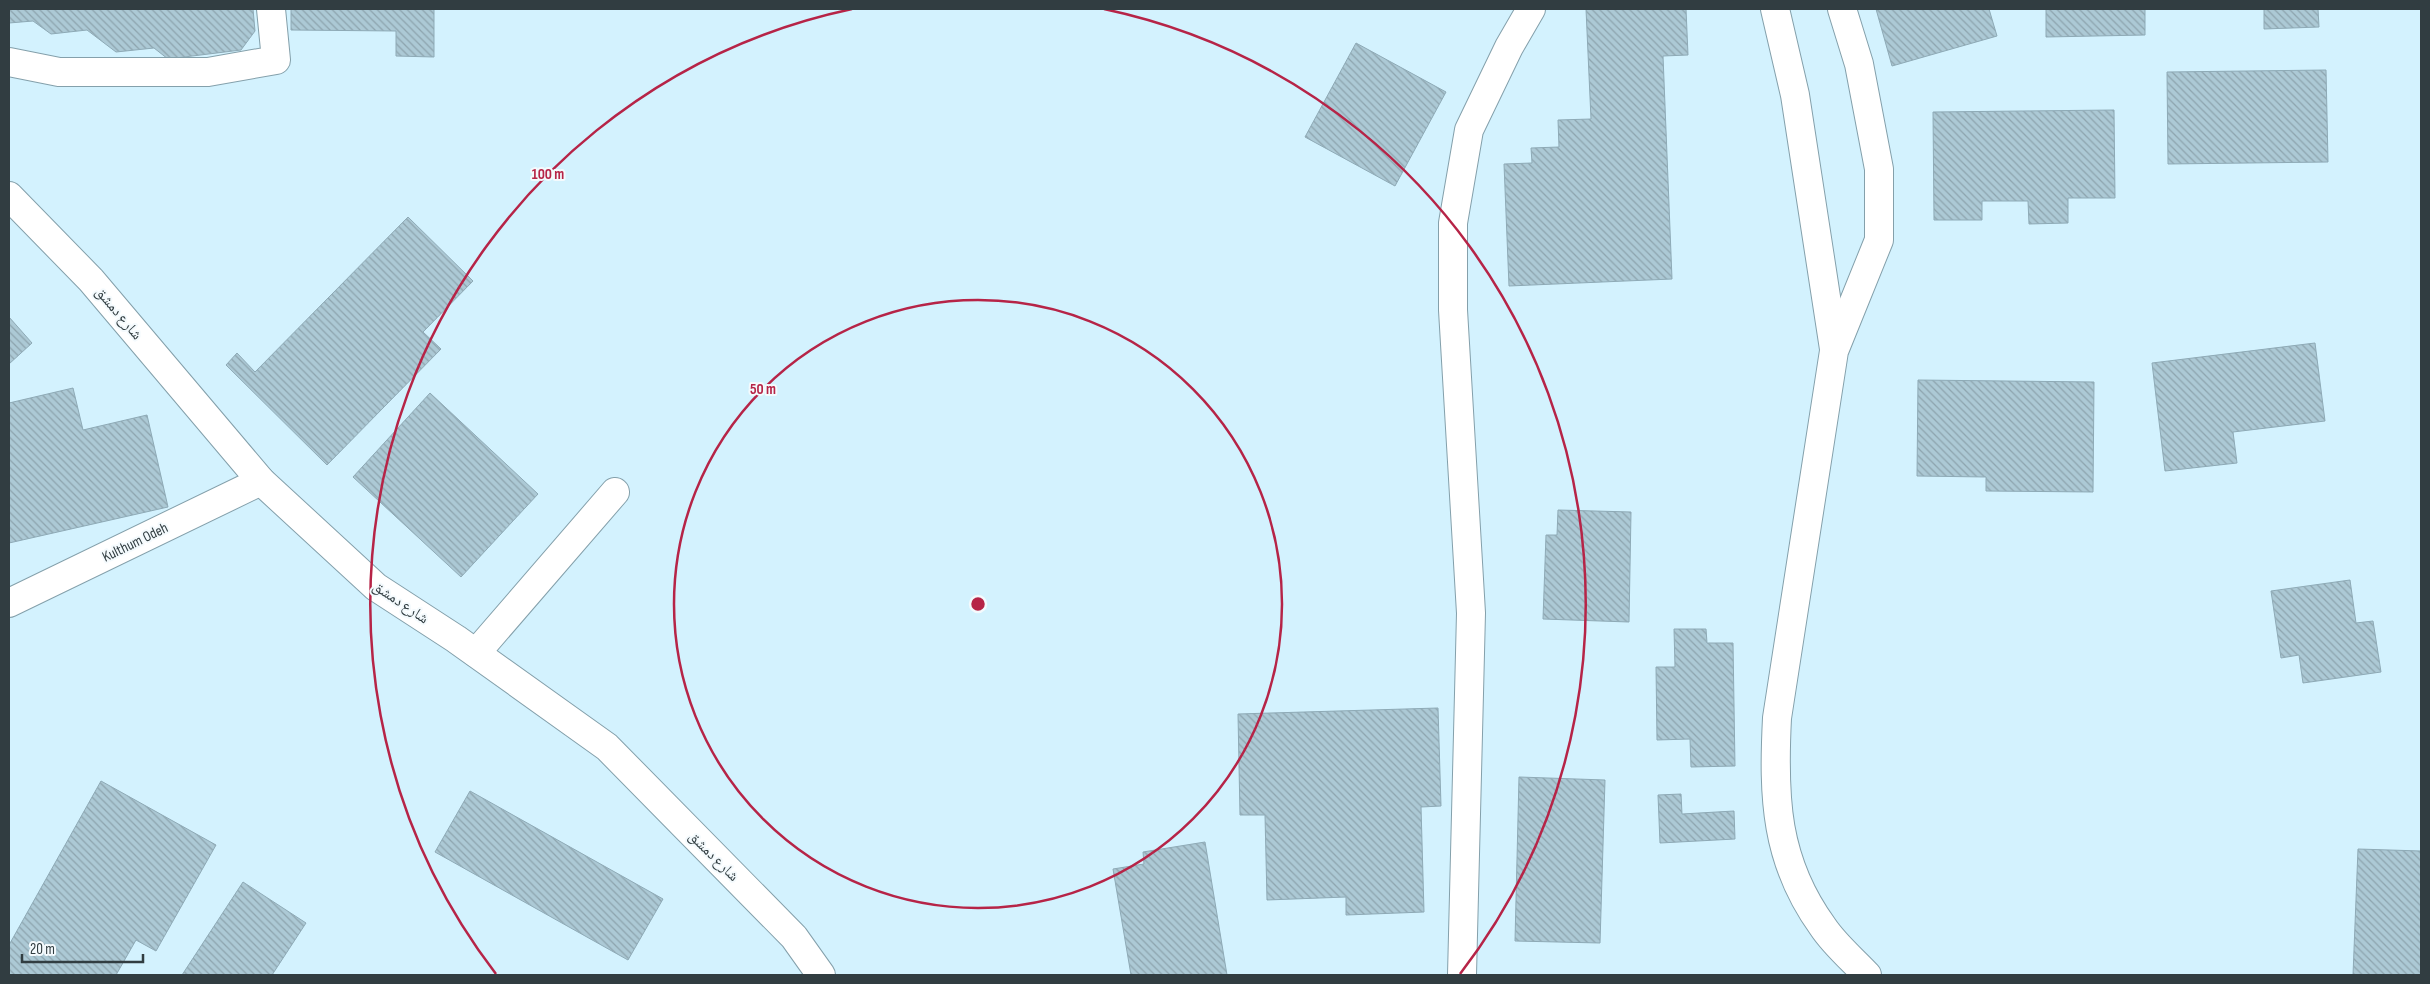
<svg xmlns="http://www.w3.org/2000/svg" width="2430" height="984" viewBox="0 0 2430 984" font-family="'Sofia Sans Condensed','Noto Naskh Arabic',sans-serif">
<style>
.building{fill:url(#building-back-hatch);stroke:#8eaab6}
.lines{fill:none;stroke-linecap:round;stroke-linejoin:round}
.minor-casing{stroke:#84a0ab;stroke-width:30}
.minor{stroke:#fff;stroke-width:28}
.ring{fill:none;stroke:#b62447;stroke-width:2.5}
.labels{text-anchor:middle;stroke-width:4;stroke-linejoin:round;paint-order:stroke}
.street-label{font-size:15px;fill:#313d41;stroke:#f4fafd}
.centre{fill:#b62447;stroke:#f4fafd;stroke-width:2.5}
.ring-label{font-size:15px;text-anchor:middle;font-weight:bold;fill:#b62447;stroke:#f4fafd;stroke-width:4;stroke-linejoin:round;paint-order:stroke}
</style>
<defs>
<pattern id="building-back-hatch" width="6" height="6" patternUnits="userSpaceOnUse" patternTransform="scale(1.25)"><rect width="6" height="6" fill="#acc9d5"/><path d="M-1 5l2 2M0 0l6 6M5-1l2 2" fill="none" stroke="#8da4ae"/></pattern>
</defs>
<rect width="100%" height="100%" fill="#d3f2fe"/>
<g class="building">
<polygon points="9,9 253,9 255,31 241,50 168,59 154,48 116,52 87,30 51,34 33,21 9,23"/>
<polygon points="291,9 434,9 434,57 396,56 396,31 291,30"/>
<polygon points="1586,9 1686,9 1688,55 1663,56 1672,279 1509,286 1504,164 1532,163 1531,148 1559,147 1558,120 1591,119"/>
<polygon points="1876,9 1989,9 1997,36 1892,66"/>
<polygon points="2046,9 2145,9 2145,35 2046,37"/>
<polygon points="2264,9 2318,9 2319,27 2264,29"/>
<polygon points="1356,43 1446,92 1395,186 1305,137"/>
<polygon points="2326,70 2328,162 2168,164 2167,72"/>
<polygon points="2114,110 2115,198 2068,198 2068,223 2029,224 2028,201 1982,201 1982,220 1934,220 1933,112"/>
<polygon points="408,217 473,281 423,332 441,349 327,465 226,365 237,353 255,372"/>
<polygon points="9,317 32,343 9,364"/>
<polygon points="2315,343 2325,421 2233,432 2237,463 2165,471 2152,363"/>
<polygon points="1918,380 2094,382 2093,492 1986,491 1986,477 1917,476"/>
<polygon points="73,388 83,430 147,415 168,507 9,543 9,403"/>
<polygon points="430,393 538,494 461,577 353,477"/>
<polygon points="1558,510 1631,512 1629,622 1543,619 1546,535 1557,535"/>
<polygon points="2350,580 2356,623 2373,621 2381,672 2303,683 2299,655 2281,658 2271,591"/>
<polygon points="1674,629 1706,629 1707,643 1733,643 1735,766 1691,767 1690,739 1657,740 1656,667 1675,667"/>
<polygon points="1438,708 1441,806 1421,807 1424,912 1346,915 1346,897 1267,900 1265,815 1240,815 1238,714"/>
<polygon points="1519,777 1605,780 1600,943 1515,941"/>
<polygon points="101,781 216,845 156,951 136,940 116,975 9,975 9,945"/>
<polygon points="470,791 663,899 628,960 435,852"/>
<polygon points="1681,794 1682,814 1734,811 1735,839 1660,843 1658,795"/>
<polygon points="1205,842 1227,975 1131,975 1113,869 1144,864 1143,852"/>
<polygon points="2358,849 2421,851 2421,975 2353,975"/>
<polygon points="243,882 306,923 272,975 182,975"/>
</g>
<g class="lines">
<defs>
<g id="minor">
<polyline points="1775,9 1795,95 1834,349"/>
<path d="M 1842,9 L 1859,64 L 1879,169 L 1879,240 L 1834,351 L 1777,718 C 1773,797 1775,861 1823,927 C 1835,945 1853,960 1867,975"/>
<polyline points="9,62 59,72 208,72 276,60 271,9"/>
<polyline points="9,196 91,280 261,481 376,587 456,639 607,747 794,937 821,975"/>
<polyline points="9,603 261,481"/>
<polyline points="476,653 615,492"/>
<polyline points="1462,975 1471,613 1453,310 1453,223 1469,130 1509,47 1531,9"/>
</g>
</defs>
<use href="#minor" class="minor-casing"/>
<use href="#minor" class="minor"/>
</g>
<g class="ring">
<circle cx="978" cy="604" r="304"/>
<path d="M496 974A608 608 0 0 1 852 9M1104 9A608 608 0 0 1 1460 974"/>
</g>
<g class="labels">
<g class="street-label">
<text transform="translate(119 313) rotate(50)" y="5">شارع دمشق</text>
<text transform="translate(135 542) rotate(-26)" y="5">Kulthum Odeh</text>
<text transform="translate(401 602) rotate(34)" y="5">شارع دمشق</text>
<text transform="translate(714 856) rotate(45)" y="5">شارع دمشق</text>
</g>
</g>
<circle cx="978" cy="604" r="8" class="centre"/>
<g class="ring-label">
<text x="548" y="179">100 m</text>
<text x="763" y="394">50 m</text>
</g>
<rect width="2430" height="984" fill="none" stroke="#313d41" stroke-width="20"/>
<path d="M22 954v8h121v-8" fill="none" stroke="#313d41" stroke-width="2.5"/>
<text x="30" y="954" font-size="15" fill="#313d41" stroke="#f4fafd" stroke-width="4" paint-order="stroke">20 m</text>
</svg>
